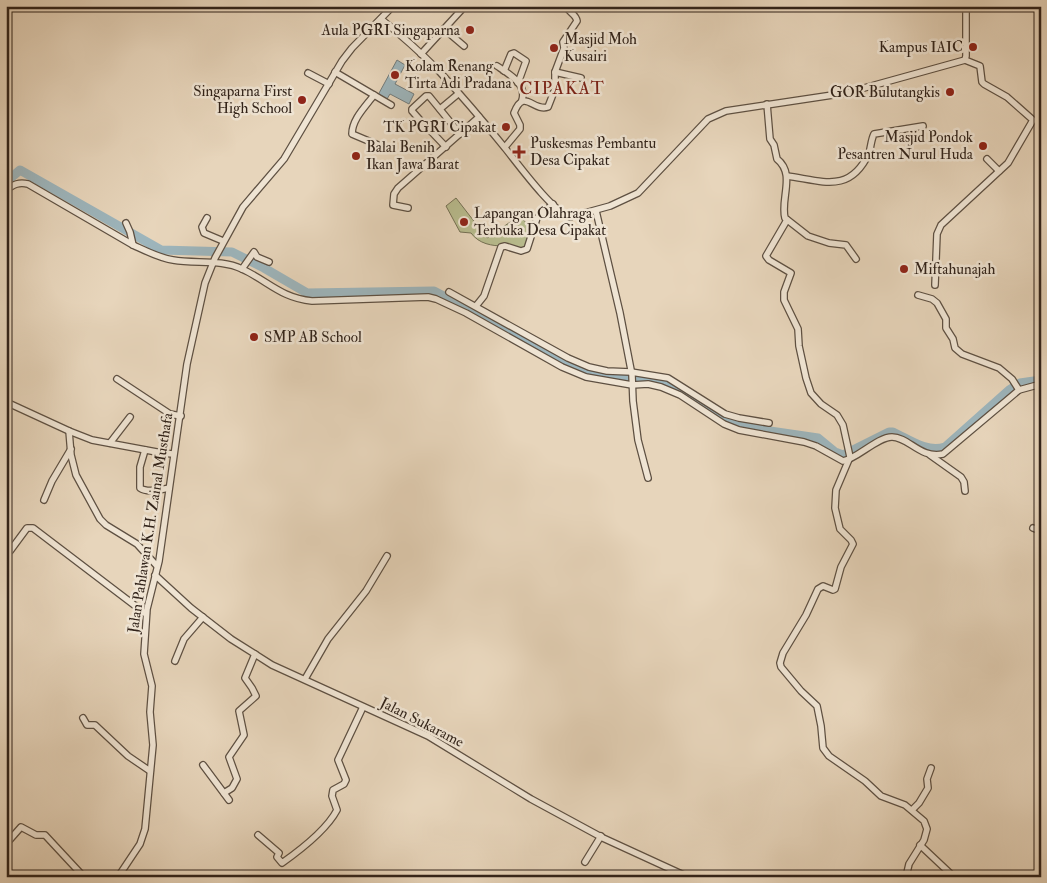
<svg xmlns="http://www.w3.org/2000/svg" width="1047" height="883" viewBox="0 0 1047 883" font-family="'IM FELL Double Pica',serif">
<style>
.green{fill:#b8bc8e;stroke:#747054}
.water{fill:#9db5bc;stroke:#727b7b}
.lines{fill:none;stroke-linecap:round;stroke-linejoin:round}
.river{stroke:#9db5bc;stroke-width:9}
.minor-casing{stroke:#5e5042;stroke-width:8}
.minor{stroke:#efe4d3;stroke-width:5.5}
.poi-dot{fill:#8f2418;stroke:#efe4d3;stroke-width:2}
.labels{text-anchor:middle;stroke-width:5;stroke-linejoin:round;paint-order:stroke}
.poi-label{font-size:15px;fill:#31231a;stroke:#efe4d3;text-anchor:start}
.street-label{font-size:15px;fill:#31231a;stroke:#efe4d3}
.quarter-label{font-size:18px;letter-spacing:1px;fill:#7a1f14;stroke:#efe4d3}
</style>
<rect width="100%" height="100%" fill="#e7d5bb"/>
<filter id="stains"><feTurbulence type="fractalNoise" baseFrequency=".004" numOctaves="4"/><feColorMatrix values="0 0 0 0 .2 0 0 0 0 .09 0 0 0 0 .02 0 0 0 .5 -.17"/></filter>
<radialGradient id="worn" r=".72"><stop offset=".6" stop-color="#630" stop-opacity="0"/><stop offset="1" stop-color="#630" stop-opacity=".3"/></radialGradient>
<path class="green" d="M 456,198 L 487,238 L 519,216 L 530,226 L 524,251 C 518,249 510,247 504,246 C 492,246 479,244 471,233 L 460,232 L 446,206 Z"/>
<polygon class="water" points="397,60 405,65 395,84 414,94 409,104 390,94 387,99 378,95"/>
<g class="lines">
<path class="river" d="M 6,182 L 20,170 L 161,250 L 232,252 L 264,268 L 307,293 L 434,291 L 590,373 L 668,382 L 678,387 L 724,419 L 733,423 L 770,431 L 818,438 L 835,452 L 843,455 L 889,432 L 893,432 C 910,440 927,453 945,447 L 1009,390 L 1020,383 L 1041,380"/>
<defs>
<g id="minor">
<path d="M 381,19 C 401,35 420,52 438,70 C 461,95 484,122 505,148 C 518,164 552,211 570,217 L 610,206 L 638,193 L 708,119 L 726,111 L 846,93 L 965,60 L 966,56 L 966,12 L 968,6"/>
<polyline points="444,29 464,46"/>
<polyline points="421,54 465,6"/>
<path d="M 497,66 C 509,74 527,84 522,100"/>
<polyline points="504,71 511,54 514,53 526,61 518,83"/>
<polyline points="335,72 391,105"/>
<polyline points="555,72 581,78"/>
<polyline points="308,73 329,84"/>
<path d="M 374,95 C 366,106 352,119 352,134 L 378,145"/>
<path d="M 767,104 L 770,139 L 774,145 L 777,159 C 796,174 780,199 785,218 L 808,236 L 829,243 L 846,245 L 856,259"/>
<polyline points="440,109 458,94"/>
<polyline points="420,120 412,111 412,109 426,96 429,96 460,134"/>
<polyline points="426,126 446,147"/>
<path d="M 505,147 L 520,129 L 520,125 L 514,113 C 524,87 533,112 548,107 L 555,89 L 555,72 L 564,48 L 563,42 L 577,21 C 576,14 569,13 566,6"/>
<polyline points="987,159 999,171"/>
<path d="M 787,176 C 823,181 850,194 869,153 C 871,147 871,140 874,134 L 923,126"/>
<path d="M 6,190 C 14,184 19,182 28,184 L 133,245 C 146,251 159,258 173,260 C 196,264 221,259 242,269 C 268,281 281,298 312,301 L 428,297 L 436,299 L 466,313 L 562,367 L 586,377 L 632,385 L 648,384 L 661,387 L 680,395 L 724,424 L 739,430 L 804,442 L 816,446 L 843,461 C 857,459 877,437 892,437 C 909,437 920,459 943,454 L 1019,390 L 1041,384"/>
<polyline points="408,208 393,205 394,194 398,188 479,117"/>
<polyline points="596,211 620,313 632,375 633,401 638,440 648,478"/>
<polyline points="207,218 202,227 204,233 223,241"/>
<polyline points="787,220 766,256 769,260 791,273 784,292 784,300 798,329 799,346 806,378 811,393 821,404 837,415 843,425 850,457 836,490 835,508 840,529 851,540 853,544 841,567 835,589 833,590 823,586 818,589 806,615 783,653 780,663 781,667 801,691 817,706 821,726 823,748 829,756 865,781 881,796 905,805 924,821 927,829 924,840 909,864 906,877"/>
<polyline points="126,223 130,232 133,245"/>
<polyline points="242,269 254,252 257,257 269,262"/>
<polyline points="935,285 937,234 941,225 1008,163 1033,120 1007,97 984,84 982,82 980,66 965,60"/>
<polyline points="449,292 568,358 589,367 607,371 631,372 668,378 725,414 739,418 769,423"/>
<polyline points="918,295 932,299 937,303 946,319 946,328 953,339 955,348 962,354 999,368 1012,379 1019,390"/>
<polyline points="476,306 484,296 501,247 505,246 521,251 527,249 537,218 553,204"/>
<polyline points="117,379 170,414 181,416"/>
<polyline points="6,402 69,431 92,440 162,453 173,454"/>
<polyline points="69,431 71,455 76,475 100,519 106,525 137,544 157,566"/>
<polyline points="110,443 130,417"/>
<path d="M 145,450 L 140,467 L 140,488 C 147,493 160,490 169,488"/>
<polyline points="930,455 961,477 964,482 965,491"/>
<polyline points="44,500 52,481 71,449"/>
<polyline points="1033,528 1041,531"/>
<polyline points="6,548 10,551 27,528 33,528 146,614"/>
<polyline points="155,575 191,608 231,639 272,665 428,736 531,799 603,838 688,877"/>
<polyline points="175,661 184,639 203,617"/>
<polyline points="305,679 328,639 366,591 387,556"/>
<polyline points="83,718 87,725 95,725 128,756 150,771"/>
<polyline points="203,765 229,800"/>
<polyline points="224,793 232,788 237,779 229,757 244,735 239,711 256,696 252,688 245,678 255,654"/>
<polyline points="912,810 919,803 928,788 927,779 931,768"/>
<path d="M 258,835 L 279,853 L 277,857 L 282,863 C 299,851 327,829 337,810 L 332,796 L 333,790 L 344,784 L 346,780 L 338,760 L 363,707"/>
<polyline points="6,844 21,827 36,835 45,835 84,877"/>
<polyline points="920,845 954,877"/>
<polyline points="585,862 601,836"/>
<polyline points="118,877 140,844 145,829 153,745 150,712 152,686 144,654 147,609 159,561 187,364 205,283 215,258 243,207 284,159 342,61 352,48 393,6"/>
</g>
</defs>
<use href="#minor" class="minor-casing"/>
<use href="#minor" class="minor"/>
</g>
<g class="poi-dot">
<circle cx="470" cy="30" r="5"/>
<circle cx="973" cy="47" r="5"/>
<circle cx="554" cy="48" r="5"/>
<circle cx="395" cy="75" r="5"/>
<circle cx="950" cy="92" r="5"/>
<circle cx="302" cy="100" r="5"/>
<circle cx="506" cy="127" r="5"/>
<circle cx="983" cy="146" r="5"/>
<path d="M516.5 144.5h5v5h5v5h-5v5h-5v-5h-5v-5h5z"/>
<circle cx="356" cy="156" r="5"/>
<circle cx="464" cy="222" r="5"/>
<circle cx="904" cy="269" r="5"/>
<circle cx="254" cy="337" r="5"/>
</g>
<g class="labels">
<g class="poi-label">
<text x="460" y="35" text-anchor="end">Aula PGRI Singaparna</text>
<text x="564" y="44">Masjid Moh<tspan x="564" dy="17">Kusairi</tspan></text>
<text x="963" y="52" text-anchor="end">Kampus IAIC</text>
<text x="405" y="71">Kolam Renang<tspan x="405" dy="17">Tirta Adi Pradana</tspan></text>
<text x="292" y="96" text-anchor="end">Singaparna First<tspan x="292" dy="17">High School</tspan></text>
<text x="940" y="97" text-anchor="end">GOR Bulutangkis</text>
<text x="496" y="132" text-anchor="end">TK PGRI Cipakat</text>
<text x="973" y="142" text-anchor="end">Masjid Pondok<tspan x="973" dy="17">Pesantren Nurul Huda</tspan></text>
<text x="530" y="148">Puskesmas Pembantu<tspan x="530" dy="17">Desa Cipakat</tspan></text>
<text x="366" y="152">Balai Benih<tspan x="366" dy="17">Ikan Jawa Barat</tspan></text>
<text x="474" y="218">Lapangan Olahraga<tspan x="474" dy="17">Terbuka Desa Cipakat</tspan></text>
<text x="914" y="274">Miftahunajah</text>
<text x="264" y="342">SMP AB School</text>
</g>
<g class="street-label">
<text transform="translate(150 523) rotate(-81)" y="5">Jalan Pahlawan K.H. Zainal Musthafa</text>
<text transform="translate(422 722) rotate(27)" y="5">Jalan Sukarame</text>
</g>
<g class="quarter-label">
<text x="562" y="94">CIPAKAT</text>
</g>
</g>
<rect width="1047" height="883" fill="none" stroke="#e7d5bb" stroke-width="25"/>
<rect x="8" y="8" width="1032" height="868" fill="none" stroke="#31231a" stroke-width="2.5"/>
<rect x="12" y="12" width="1022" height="858" fill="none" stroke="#31231a"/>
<rect width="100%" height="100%" filter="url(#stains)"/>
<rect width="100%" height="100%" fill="url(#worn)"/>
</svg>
